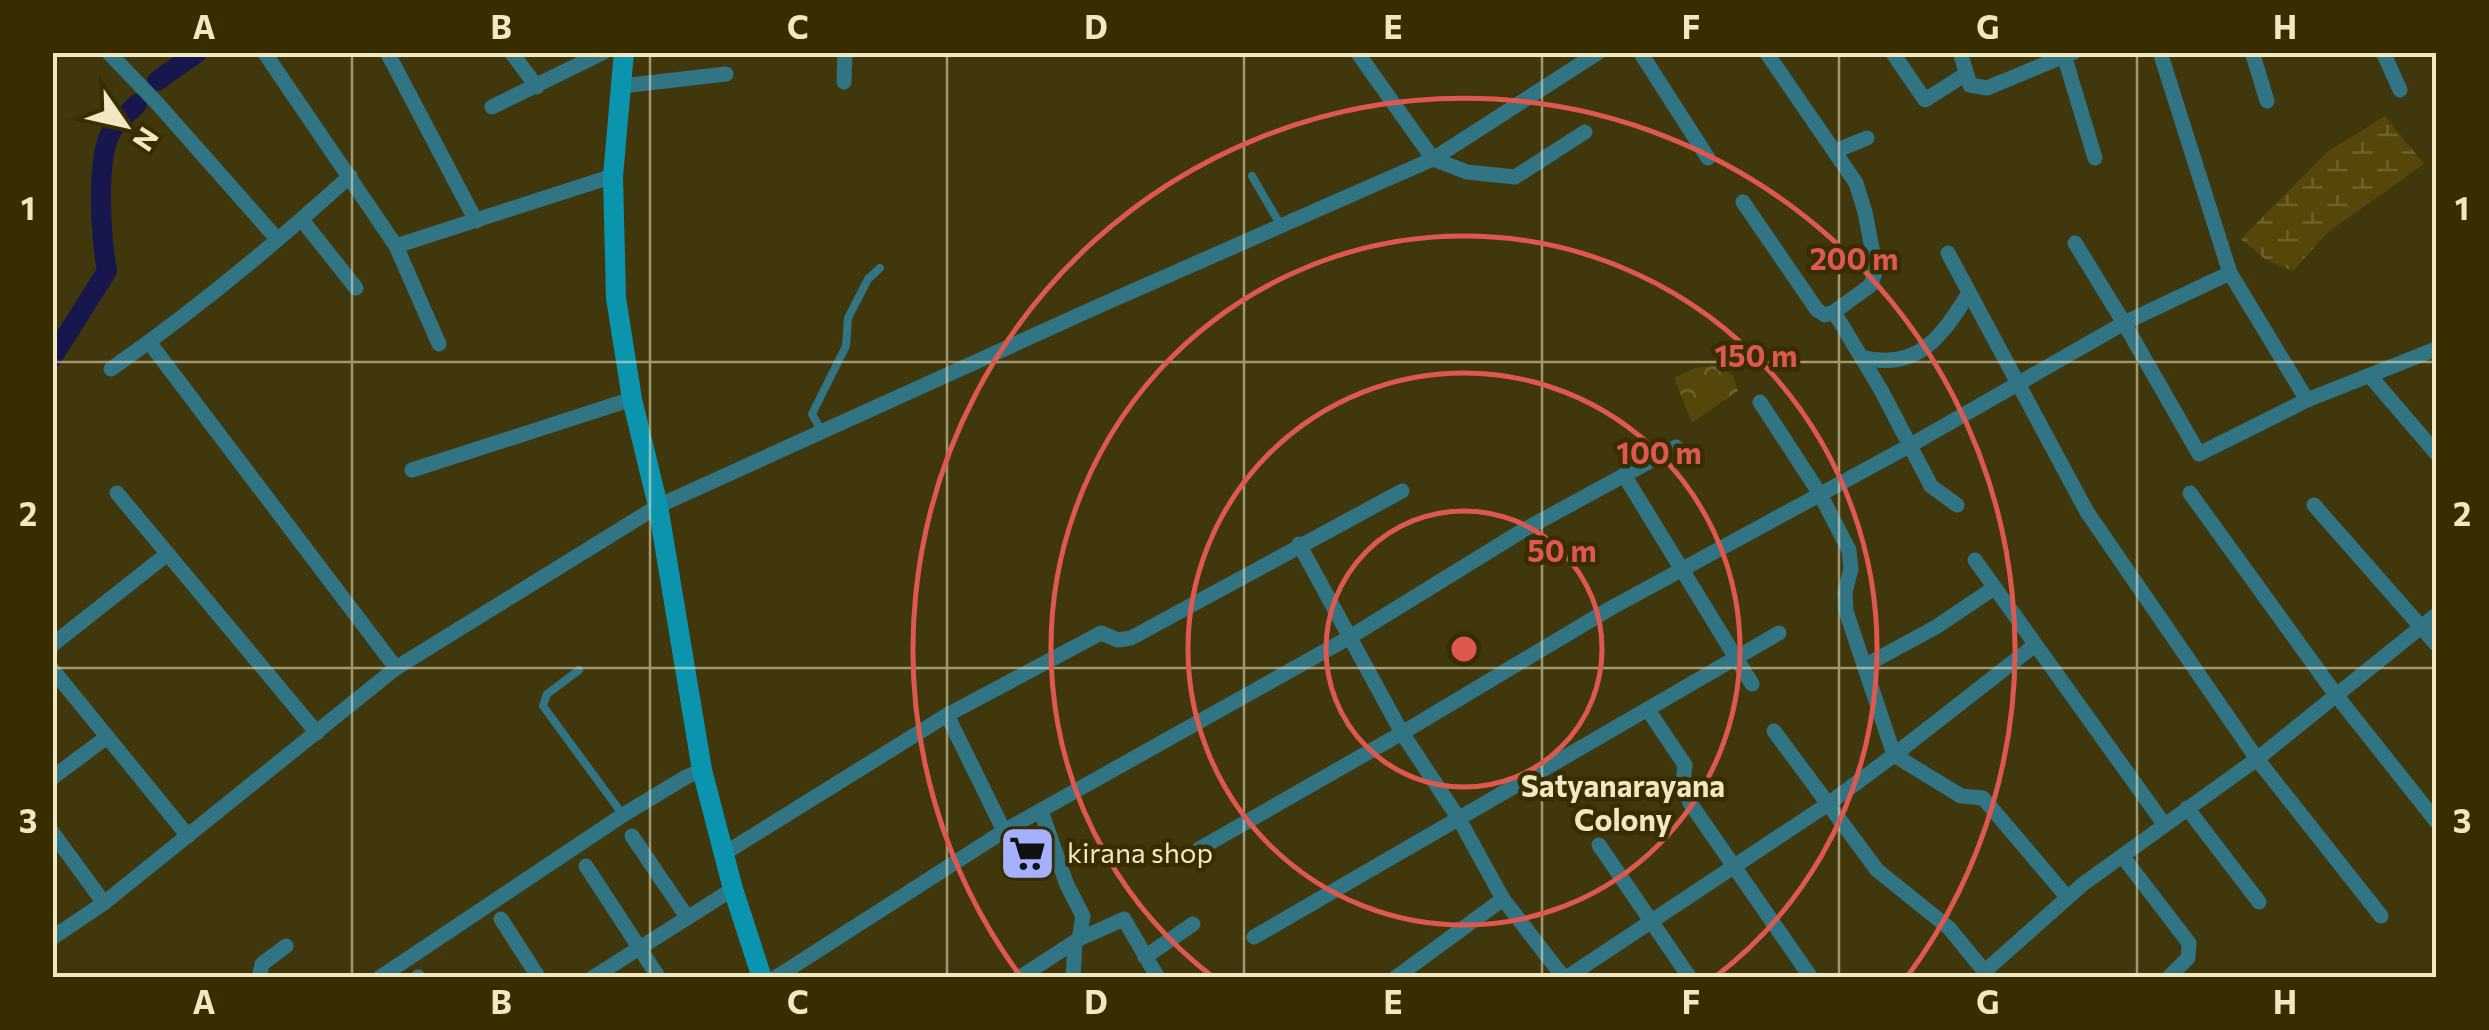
<svg xmlns="http://www.w3.org/2000/svg" width="2489" height="1030" viewBox="0 0 2489 1030" font-family="Commissioner,sans-serif">
<style>
.wetland{fill:url(#wetland-marsh)}
.park{fill:url(#park-crowns)}
.lines{fill:none;stroke-linecap:round;stroke-linejoin:round}
.canal{stroke:#17174e;stroke-width:20}
.lane{stroke:#317484;stroke-width:8}
.street{stroke:#317484;stroke-width:15}
.secondary{stroke:#0a94ae;stroke-width:20}
.grid{fill:none;stroke:#f1e8c2;stroke-width:2.5;stroke-opacity:0.55}
.ring{fill:none;stroke:#dd584e;stroke-width:5}
.labels{text-anchor:middle;stroke-width:9;stroke-linejoin:round;paint-order:stroke}
.poi-label{font-size:28px;fill:#f1e8c2;stroke:#372d01;text-anchor:start}
.neighbourhood-label{font-size:30px;font-weight:bold;fill:#f1e8c2;stroke:#372d01}
.centre{fill:#dd584e;stroke:#372d01;stroke-width:5}
.ring-label{font-size:30px;text-anchor:middle;font-weight:bold;fill:#dd584e;stroke:#372d01;stroke-width:9;stroke-linejoin:round;paint-order:stroke}
.neatline{fill:none;stroke:#f1e8c2;stroke-width:4}
.grid-label{font-size:32px;text-anchor:middle;font-weight:bold;fill:#f1e8c2}
</style>
<defs>
<pattern id="wetland-marsh" width="20" height="14" patternUnits="userSpaceOnUse" patternTransform="scale(2.5)"><rect width="20" height="14" fill="#544709"/><path d="M1 5h8M5 5V1M11 12h8M15 12V8" fill="none" stroke="#6d622b"/></pattern>
<pattern id="park-crowns" width="20" height="18" patternUnits="userSpaceOnUse" patternTransform="scale(2.5)"><rect width="20" height="18" fill="#544709"/><path d="M2 6a3 3 0 1 1 6 0M12 15a3 3 0 1 1 6 0" fill="none" stroke="#6d622b"/></pattern>
</defs>
<rect width="100%" height="100%" fill="#41370c"/>
<polygon class="wetland" points="2385,116 2424,164 2328,232 2293,271 2266,260 2241,239 2327,152"/>
<polygon class="park" points="1720,365 1733,376 1738,391 1692,423 1674,378 1695,368"/>
<g class="lines">
<g class="canal">
<polyline points="157,81 198,52"/>
<path d="M 52,358 L 107,271 C 101,238 96,164 110,134 C 115,123 129,113 137,104"/>
</g>
<g class="lane">
<polyline points="1252,176 1281,226"/>
<polyline points="822,432 812,414 846,346 848,318 868,279 880,268"/>
<polyline points="579,670 547,694 543,706 623,815"/>
</g>
<g class="street">
<polyline points="108,52 157,103 277,239"/>
<polyline points="264,52 396,246 439,344"/>
<polyline points="387,52 476,221"/>
<polyline points="511,52 537,87"/>
<polyline points="1357,52 1433,159 1467,172 1515,177 1585,132"/>
<polyline points="1640,52 1708,158"/>
<polyline points="1892,52 1925,100 1966,74"/>
<polyline points="1960,52 1970,85 1987,88 2074,52"/>
<polyline points="2063,52 2095,158"/>
<polyline points="2160,52 2230,273 2307,400"/>
<polyline points="2252,52 2267,101"/>
<polyline points="2383,52 2400,90"/>
<polyline points="844,82 845,52"/>
<polyline points="622,86 726,74"/>
<polyline points="492,107 604,52"/>
<polyline points="1835,151 1867,138"/>
<polyline points="1743,202 1817,310 1825,315 1834,312 1871,285 1876,269 1865,212 1856,183 1766,52"/>
<polyline points="302,220 356,288"/>
<polyline points="2075,243 2124,323 2199,454 2307,400 2436,349"/>
<polyline points="396,246 613,176"/>
<polyline points="1948,253 2087,512 2257,759 2381,916"/>
<polyline points="1834,312 1881,390 1931,486 1957,505"/>
<polyline points="149,342 396,668"/>
<path d="M 1861,357 C 1918,372 1942,336 1969,293"/>
<path d="M 111,369 C 194,311 275,244 350,176"/>
<polyline points="2370,376 2436,453"/>
<polyline points="1760,402 1820,494 1849,550 1851,569 1845,592 1846,611 1894,755 2035,645"/>
<polyline points="412,470 632,399"/>
<polyline points="1624,475 1752,684"/>
<polyline points="117,493 317,733"/>
<polyline points="2190,493 2336,695 2436,821"/>
<polyline points="2314,505 2436,644"/>
<polyline points="1299,544 1402,733 1459,819 1503,899 1564,978"/>
<polyline points="1975,560 2164,824"/>
<polyline points="52,645 166,555"/>
<polyline points="1864,666 1936,627 1994,588"/>
<polyline points="52,669 188,836"/>
<polyline points="1648,710 1685,765 1683,782 1690,803 1810,976"/>
<polyline points="947,715 1101,633 1118,640 1131,638 1402,491"/>
<polyline points="1774,731 1877,870 1949,928 1990,978"/>
<polyline points="52,778 107,737"/>
<polyline points="2187,808 2259,902"/>
<polyline points="1041,811 1067,885 1083,916 1079,939"/>
<polyline points="52,832 104,903"/>
<polyline points="632,836 687,917"/>
<polyline points="1599,845 1690,978"/>
<polyline points="1199,849 1402,733 1611,608 1909,446 2124,323 2230,273"/>
<polyline points="725,853 947,715 1004,831"/>
<polyline points="2123,857 2189,943 2188,958 2168,978"/>
<polyline points="586,866 659,978"/>
<polyline points="501,919 539,978"/>
<polyline points="1254,937 1779,633"/>
<polyline points="52,938 104,903 396,668 658,506 1101,305 1433,159 1599,52"/>
<polyline points="1145,957 1193,924"/>
<polyline points="1985,971 2083,884 2257,759 2436,615"/>
<polyline points="418,977 419,978"/>
<polyline points="259,978 262,964 286,946"/>
<polyline points="379,978 623,815 686,777 702,770"/>
<polyline points="592,978 733,889"/>
<polyline points="775,978 1004,831 1350,637 1522,531 1676,447"/>
<polyline points="1019,978 1079,939 1124,919 1158,978"/>
<polyline points="1073,978 1075,942"/>
<polyline points="1395,978 1503,899"/>
<polyline points="1566,978 1828,804 1894,755 1961,796 1983,798 2067,897"/>
</g>
<polyline class="secondary" points="624,52 613,176 616,298 632,399 658,506 702,770 733,889 762,978"/>
</g>
<path class="grid" d="M 352,52 L 352,978M 650,52 L 650,978M 947,52 L 947,978M 1244,52 L 1244,978M 1542,52 L 1542,978M 1839,52 L 1839,978M 2137,52 L 2137,978M 52,362 L 2436,362M 52,668 L 2436,668"/>
<g class="ring">
<circle cx="1464" cy="649" r="138"/>
<circle cx="1464" cy="649" r="276"/>
<path d="M1213 977A413 413 0 1 1 1715 977"/>
<path d="M1021 977A551 551 0 1 1 1907 977"/>
</g>
<defs>
<symbol id="supermarket-square" viewBox="-11 -11 22 22"><rect x="-9" y="-9" width="18" height="18" rx="4" fill="#a5b1fc" stroke="#372d01"/><path d="M-6-5.5h2.5l.6 2H6L4.5 2H-2.5L-4.4-4H-6ZM-1.5 3.2a1.3 1.3 0 1 0 .1 0ZM3 3.2a1.3 1.3 0 1 0 .1 0Z" fill="#111"/></symbol>
</defs>
<g fill-rule="evenodd">
<use href="#supermarket-square" x="996" y="822" width="63" height="63"/>
</g>
<g class="labels">
<g class="poi-label">
<text x="1067" y="863">kirana shop</text>
</g>
<g class="neighbourhood-label">
<text x="1623" y="797">Satyanarayana<tspan x="1623" dy="34">Colony</tspan></text>
</g>
</g>
<circle cx="1464" cy="649" r="15" class="centre"/>
<g class="ring-label">
<text x="1854" y="270">200 m</text>
<text x="1756" y="367">150 m</text>
<text x="1659" y="464">100 m</text>
<text x="1562" y="562">50 m</text>
</g>
<rect width="2489" height="1030" fill="none" stroke="#372d01" stroke-width="110"/>
<g transform="translate(125 125) rotate(124)" stroke="#372d01" stroke-width="8" paint-order="stroke">
<path d="M0-8L18 38L0 25L-18 38Z" fill="#f1e8c2"/>
<text y="-15" font-size="28" font-weight="bold" text-anchor="middle" fill="#f1e8c2">N</text>
</g>
<rect x="55" y="55" width="2379" height="920" class="neatline"/>
<g class="grid-label">
<text x="204" y="39">A</text>
<text x="501" y="39">B</text>
<text x="798" y="39">C</text>
<text x="1096" y="39">D</text>
<text x="1393" y="39">E</text>
<text x="1691" y="39">F</text>
<text x="1988" y="39">G</text>
<text x="2285" y="39">H</text>
<text x="28" y="220">1</text>
<text x="2462" y="220">1</text>
<text x="28" y="526">2</text>
<text x="2462" y="526">2</text>
<text x="28" y="833">3</text>
<text x="2462" y="833">3</text>
<text x="204" y="1014">A</text>
<text x="501" y="1014">B</text>
<text x="798" y="1014">C</text>
<text x="1096" y="1014">D</text>
<text x="1393" y="1014">E</text>
<text x="1691" y="1014">F</text>
<text x="1988" y="1014">G</text>
<text x="2285" y="1014">H</text>
</g>
</svg>
